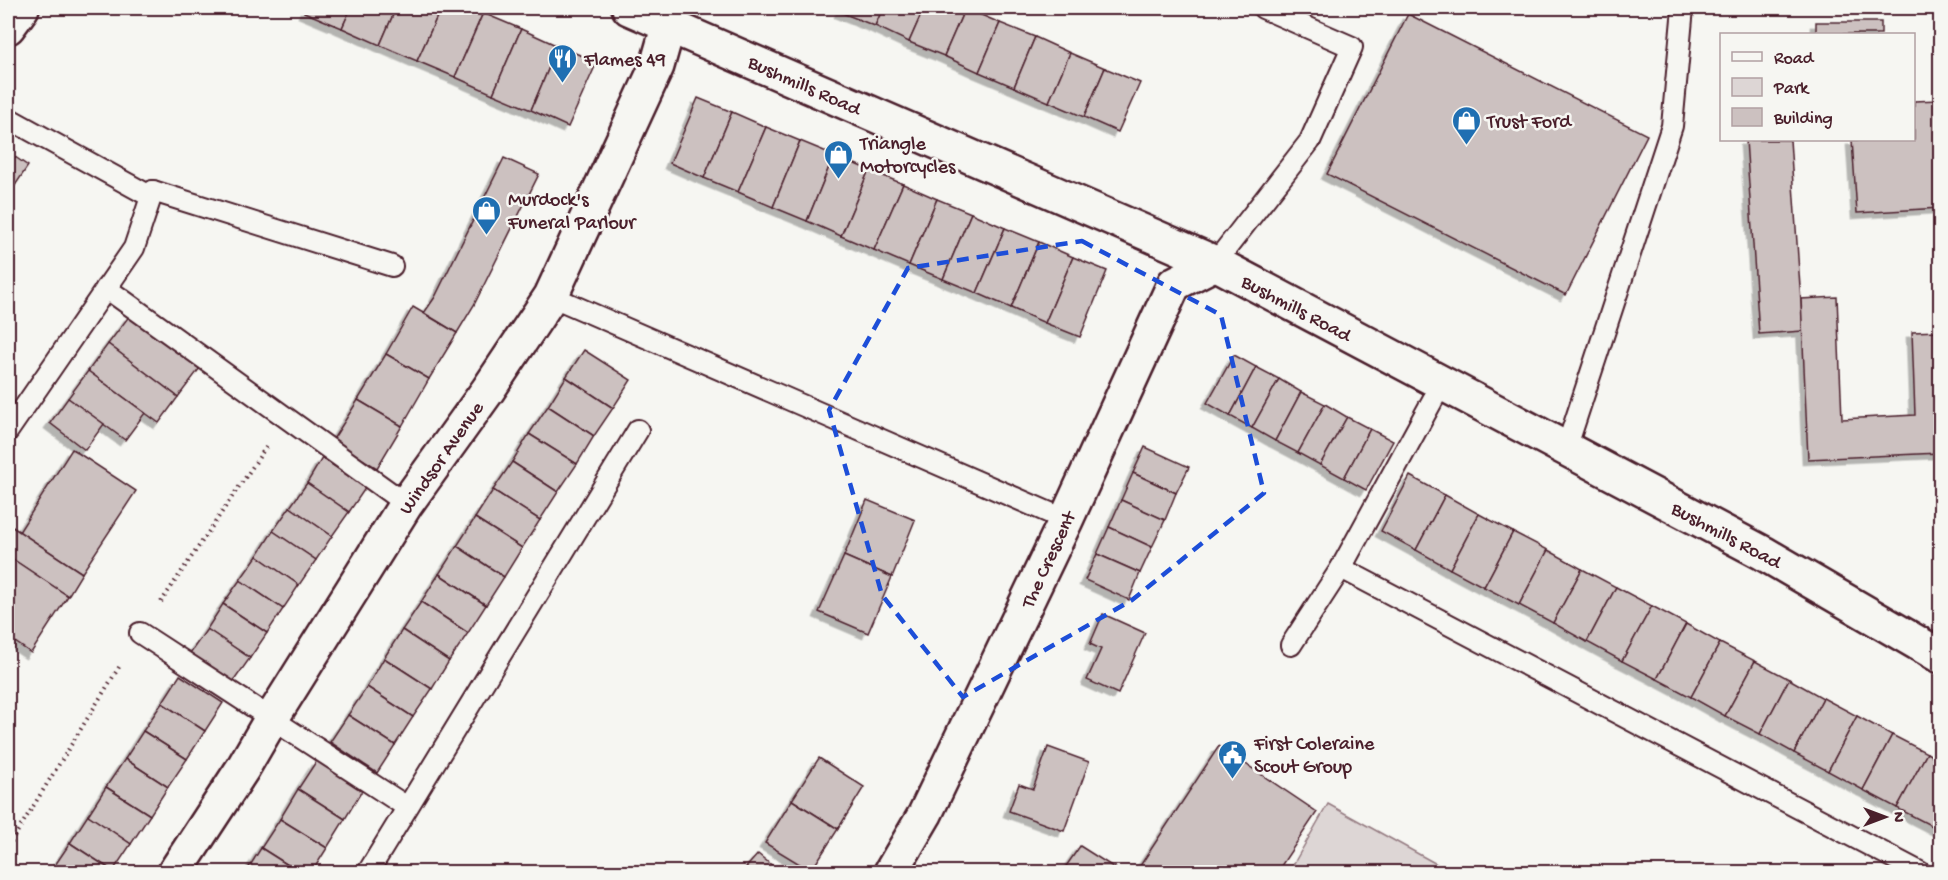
<svg xmlns="http://www.w3.org/2000/svg" width="1948" height="880" viewBox="0 0 1948 880" font-family="'Gochi Hand',sans-serif">
<style>
.green{fill:#ddd6d5;stroke:#947a80;stroke-width:1.5}
.building{fill:#ccc1c0;stroke:#4a1f2b;stroke-width:1.5;filter:url(#shadow)}
.lines{fill:none;stroke-linecap:round;stroke-linejoin:round}
.service-casing{stroke:#4a1f2b;stroke-width:24}
.minor-casing{stroke:#4a1f2b;stroke-width:38}
.secondary-casing{stroke:#4a1f2b;stroke-width:38}
.path{stroke:#4a1f2b;stroke-width:4;stroke-dasharray:1.5 4.5;stroke-linecap:butt}
.service{stroke:#f6f6f2;stroke-width:20}
.minor{stroke:#f6f6f2;stroke-width:33}
.secondary{stroke:#f6f6f2;stroke-width:33}
.marked{fill:none;stroke:#1d4ed8;stroke-width:4.5;stroke-dasharray:12 8;stroke-linejoin:round}
.labels{text-anchor:middle;stroke-width:5;stroke-linejoin:round;paint-order:stroke}
.poi-label{font-size:20px;fill:#4a1f2b;stroke:#f6f6f2;text-anchor:start}
.street-label{font-size:20px;fill:#4a1f2b;stroke:#f6f6f2}
</style>
<defs>
<filter id="shadow"><feDropShadow dx="-5.5" dy="5.5" stdDeviation="0" flood-color="#0004"/></filter>
</defs>
<rect width="100%" height="100%" fill="#f6f6f2"/>
<filter id="ink" filterUnits="userSpaceOnUse"><feTurbulence type="fractalNoise" baseFrequency=".0167" numOctaves="2"/><feDisplacementMap in="SourceGraphic" scale="12" xChannelSelector="R" yChannelSelector="G"/><feConvolveMatrix kernelMatrix="1 2 1 2 8 2 1 2 1" color-interpolation-filters="sRGB"/></filter>
<g filter="url(#ink)">
<polygon class="green" points="1328,804 1451,872 1289,872"/>
<g class="building">
<polygon points="306,8 351,8 342,28 304,12"/>
<polygon points="351,8 396,8 380,45 342,28"/>
<polygon points="396,8 441,8 417,61 380,45"/>
<polygon points="441,8 471,8 483,13 455,77 417,61"/>
<polygon points="842,8 883,8 875,26 840,12"/>
<polygon points="883,8 924,8 909,42 875,26"/>
<polygon points="924,8 965,8 944,56 909,42"/>
<polygon points="965,8 1000,23 979,72 944,56"/>
<polygon points="483,13 521,29 493,94 455,77"/>
<polygon points="1408,14 1647,135 1566,295 1327,174"/>
<rect x="1816" y="22" width="65" height="12"/>
<polygon points="1000,23 1035,37 1014,87 979,72"/>
<polygon points="521,29 558,46 531,110 493,94"/>
<polygon points="1035,37 1070,53 1049,102 1014,87"/>
<polygon points="558,46 597,62 568,127 531,110"/>
<polygon points="1070,53 1105,68 1084,117 1049,102"/>
<polygon points="1105,68 1140,83 1118,132 1084,117"/>
<polygon points="698,98 732,112 704,178 670,163"/>
<polygon points="1940,100 1940,208 1857,213 1852,140 1914,140 1914,101"/>
<polygon points="732,112 766,127 738,192 704,178"/>
<polygon points="766,127 800,141 773,207 738,192"/>
<polygon points="1746,140 1790,140 1803,331 1759,334"/>
<polygon points="800,141 834,155 807,221 773,207"/>
<polygon points="8,152 28,166 10,193 8,192"/>
<polygon points="834,155 869,170 841,236 807,221"/>
<polygon points="504,158 539,174 474,305 457,333 424,313 435,297"/>
<polygon points="869,170 903,184 874,250 841,236"/>
<polygon points="903,184 937,199 909,265 874,250"/>
<polygon points="937,199 971,213 943,279 909,265"/>
<polygon points="971,213 1005,228 977,293 943,279"/>
<polygon points="1005,228 1039,242 1011,308 977,293"/>
<polygon points="1039,242 1073,257 1045,323 1011,308"/>
<polygon points="1073,257 1107,271 1080,337 1045,323"/>
<polygon points="1837,297 1842,419 1915,415 1912,332 1940,331 1940,453 1808,459 1801,299"/>
<polygon points="413,307 457,333 429,379 386,354"/>
<polygon points="130,315 200,368 178,397 108,344"/>
<polygon points="108,344 178,397 159,423 88,371"/>
<polygon points="584,350 631,380 613,408 566,377"/>
<polygon points="386,354 429,379 402,426 358,400"/>
<polygon points="1234,355 1256,367 1230,416 1207,403"/>
<polygon points="1256,367 1279,379 1252,428 1230,416"/>
<polygon points="88,371 145,413 125,440 68,398"/>
<polygon points="566,377 613,408 594,436 548,406"/>
<polygon points="1279,379 1301,392 1275,441 1252,428"/>
<polygon points="1301,392 1325,404 1298,453 1275,441"/>
<polygon points="68,398 104,424 85,450 50,423"/>
<polygon points="358,400 402,426 377,468 332,441"/>
<polygon points="1325,404 1347,417 1320,465 1298,453"/>
<polygon points="548,406 594,436 577,464 529,434"/>
<polygon points="1347,417 1370,429 1344,478 1320,465"/>
<polygon points="1370,429 1393,441 1366,490 1344,478"/>
<polygon points="529,434 577,464 558,492 512,462"/>
<polygon points="1145,447 1189,467 1176,493 1133,473"/>
<polygon points="72,449 136,491 82,573 19,532"/>
<polygon points="322,458 366,487 349,512 307,483"/>
<polygon points="512,462 558,492 540,520 493,490"/>
<polygon points="1133,473 1176,493 1165,520 1121,500"/>
<polygon points="1410,476 1445,495 1416,550 1381,531"/>
<polygon points="307,483 349,512 332,536 290,507"/>
<polygon points="493,490 540,520 522,548 475,518"/>
<polygon points="1445,495 1479,514 1450,569 1416,550"/>
<polygon points="867,500 915,520 892,577 844,556"/>
<polygon points="1121,500 1165,520 1152,547 1109,527"/>
<polygon points="290,507 332,536 316,560 273,531"/>
<polygon points="1479,514 1513,532 1484,587 1450,569"/>
<polygon points="475,518 522,548 504,577 457,546"/>
<polygon points="8,524 82,573 68,596 8,556"/>
<polygon points="1109,527 1152,547 1140,573 1097,554"/>
<polygon points="273,531 316,560 299,585 257,556"/>
<polygon points="1513,532 1548,550 1519,605 1484,587"/>
<polygon points="457,546 504,577 486,605 439,574"/>
<polygon points="1548,550 1582,569 1553,623 1519,605"/>
<polygon points="1097,554 1140,573 1129,600 1085,580"/>
<polygon points="8,556 68,596 31,653 8,637"/>
<polygon points="257,556 299,585 283,609 240,580"/>
<polygon points="844,556 892,577 868,633 819,612"/>
<polygon points="1582,569 1616,587 1587,642 1553,623"/>
<polygon points="439,574 486,605 468,633 421,602"/>
<polygon points="240,580 283,609 267,633 223,604"/>
<polygon points="1616,587 1652,606 1622,661 1587,642"/>
<polygon points="421,602 468,633 449,661 402,630"/>
<polygon points="223,604 267,633 250,658 207,629"/>
<polygon points="1652,606 1686,624 1657,679 1622,661"/>
<polygon points="1103,614 1145,633 1118,694 1087,680 1101,649 1090,644"/>
<polygon points="1686,624 1720,643 1691,697 1657,679"/>
<polygon points="207,629 250,658 233,682 190,653"/>
<polygon points="402,630 449,661 432,689 384,658"/>
<polygon points="1720,643 1755,661 1725,716 1691,697"/>
<polygon points="384,658 432,689 413,717 367,687"/>
<polygon points="1755,661 1789,679 1760,734 1725,716"/>
<polygon points="180,675 223,703 205,731 162,703"/>
<polygon points="1789,679 1823,698 1794,753 1760,734"/>
<polygon points="367,687 413,717 395,745 348,715"/>
<polygon points="1823,698 1857,716 1828,771 1794,753"/>
<polygon points="162,703 205,731 187,759 143,731"/>
<polygon points="348,715 395,745 377,773 330,742"/>
<polygon points="1857,716 1892,735 1863,790 1828,771"/>
<polygon points="143,731 187,759 168,787 125,759"/>
<polygon points="1892,735 1927,753 1897,808 1863,790"/>
<polygon points="1219,746 1317,812 1277,872 1136,872"/>
<polygon points="1048,747 1089,762 1064,831 1009,811 1019,784 1033,789"/>
<polygon points="1927,753 1940,761 1940,810 1932,826 1897,808"/>
<polygon points="819,758 864,787 838,829 792,800"/>
<polygon points="125,759 168,787 150,815 106,787"/>
<polygon points="317,760 363,789 345,819 298,789"/>
<polygon points="106,787 150,815 131,844 88,815"/>
<polygon points="298,789 345,819 327,848 280,819"/>
<polygon points="792,800 838,829 811,871 765,843"/>
<polygon points="1940,810 1940,831 1932,826"/>
<polygon points="88,815 131,844 113,871 70,843"/>
<polygon points="280,819 327,848 312,872 299,872 261,848"/>
<polygon points="70,843 113,871 112,872 51,871"/>
<polygon points="1080,846 1121,872 1062,872"/>
<polygon points="261,848 299,872 246,872"/>
<polygon points="758,854 780,872 742,872"/>
</g>
<g class="lines">
<defs>
<g id="service">
<polyline points="8,118 148,195 153,191 392,266"/>
<polyline points="1215,263 1310,141 1352,47 1263,8"/>
<polyline points="106,288 406,504"/>
<polyline points="551,296 1066,520"/>
<polyline points="8,431 134,248 153,191"/>
<polyline points="1566,449 1672,126 1683,8"/>
<polyline points="1341,568 1920,872"/>
<polyline points="140,633 407,807"/>
<polyline points="1291,645 1341,568 1442,383"/>
<polyline points="368,872 638,430"/>
</g>
<g id="minor">
<polyline points="8,27 22,8"/>
<polyline points="175,872 243,768 272,718 406,504 488,390 551,296 657,66 669,24"/>
<polyline points="891,872 925,814 1066,520 1174,284 1215,263"/>
</g>
<polyline id="secondary" points="629,8 1215,263 1763,553 1940,656"/>
</defs>
<use href="#service" class="service-casing"/>
<use href="#minor" class="minor-casing"/>
<use href="#secondary" class="secondary-casing"/>
<g class="path">
<polyline points="161,602 266,447"/>
<polyline points="8,847 121,664"/>
</g>
<use href="#service" class="service"/>
<use href="#minor" class="minor"/>
<use href="#secondary" class="secondary"/>
</g>
</g>
<path class="marked" d="M 1082,241 L 1221,315 L 1264,493 L 1132,600 L 963,697 L 882,595 L 829,410 L 908,268 Z"/>
<defs>
<symbol id="restaurant-pin" viewBox="-11 -11 22 30"><path d="M0 17L-7.5 6A9.5 9.5 0 1 1 7.5 6Z" fill="#1f6fb2" stroke="#f6f6f2"/><path d="M-5-6h1v4h1v-4h1v4h1v-4h1v5L-1.5 .5V6h-2V.5L-5-1ZM5-6V6H3V1.5H1.5Q1.5-4 5-6Z" fill="#fff"/></symbol>
<symbol id="shop-pin" viewBox="-11 -11 22 30"><path d="M0 17L-7.5 6A9.5 9.5 0 1 1 7.5 6Z" fill="#1f6fb2" stroke="#f6f6f2"/><path d="M-5-2.5h2.3a2.7 3.5 0 0 1 5.4 0H5L5.5 6h-11ZM-1.5-2.5h3a1.5 2.3 0 0 0-3 0Z" fill="#fff"/></symbol>
<symbol id="civic-pin" viewBox="-11 -11 22 30"><path d="M0 17L-7.5 6A9.5 9.5 0 1 1 7.5 6Z" fill="#1f6fb2" stroke="#f6f6f2"/><path d="M-.6-6.5H3V-4.5H.6V-3L4-1V1h2V6H-6V1h2V-1L-.6-3ZM-1.2 2.5V6h2.4V2.5Z" fill="#fff"/></symbol>
</defs>
<g fill-rule="evenodd">
<use href="#restaurant-pin" x="546" y="42" width="33" height="45"/>
<use href="#shop-pin" x="1450" y="104" width="33" height="45"/>
<use href="#shop-pin" x="822" y="138" width="33" height="45"/>
<use href="#shop-pin" x="470" y="194" width="33" height="45"/>
<use href="#civic-pin" x="1216" y="738" width="33" height="45"/>
</g>
<g class="labels">
<g class="poi-label">
<text x="584" y="65">Flames 49</text>
<text x="1487" y="127">Trust Ford</text>
<text x="860" y="149">Triangle<tspan x="860" dy="23">Motorcycles</tspan></text>
<text x="508" y="205">Murdock's<tspan x="508" dy="23">Funeral Parlour</tspan></text>
<text x="1254" y="749">First Coleraine<tspan x="1254" dy="23">Scout Group</tspan></text>
</g>
<g class="street-label">
<text transform="translate(805 84) rotate(24)" y="7">Bushmills Road</text>
<text transform="translate(1297 307) rotate(28)" y="7">Bushmills Road</text>
<text transform="translate(440 457) rotate(-55)" y="7">Windsor Avenue</text>
<text transform="translate(1727 534) rotate(28)" y="7">Bushmills Road</text>
<text transform="translate(1047 559) rotate(-65)" y="7">The Crescent</text>
</g>
</g>
<rect width="1948" height="880" fill="none" stroke="#f6f6f2" stroke-width="30"/>
<rect x="15" y="15" width="1918" height="850" fill="none" stroke="#4a1f2b" stroke-width="2" filter="url(#ink)"/>
<rect x="1720" y="33" width="195" height="108" fill="#f6f6f2" stroke="#b1a0a2" stroke-width="1.5"/>
<rect x="1732" y="52" width="30" height="9" fill="#f6f6f2" stroke="#b1a0a2" stroke-width="1.5"/>
<text x="1774" y="63" font-size="18" fill="#4a1f2b">Road</text>
<rect x="1732" y="78" width="30" height="18" fill="#ddd6d5" stroke="#b1a0a2" stroke-width="1.5"/>
<text x="1774" y="93" font-size="18" fill="#4a1f2b">Park</text>
<rect x="1732" y="108" width="30" height="18" fill="#ccc1c0" stroke="#b1a0a2" stroke-width="1.5"/>
<text x="1774" y="123" font-size="18" fill="#4a1f2b">Building</text>
<g transform="translate(1885 817) rotate(90)" stroke="#f6f6f2" stroke-width="4.5" paint-order="stroke">
<path d="M0-4.5L10 22L0 15L-10 22Z" fill="#4a1f2b"/>
<text y="-9" font-size="16" font-weight="bold" text-anchor="middle" fill="#4a1f2b">N</text>
</g>
</svg>
